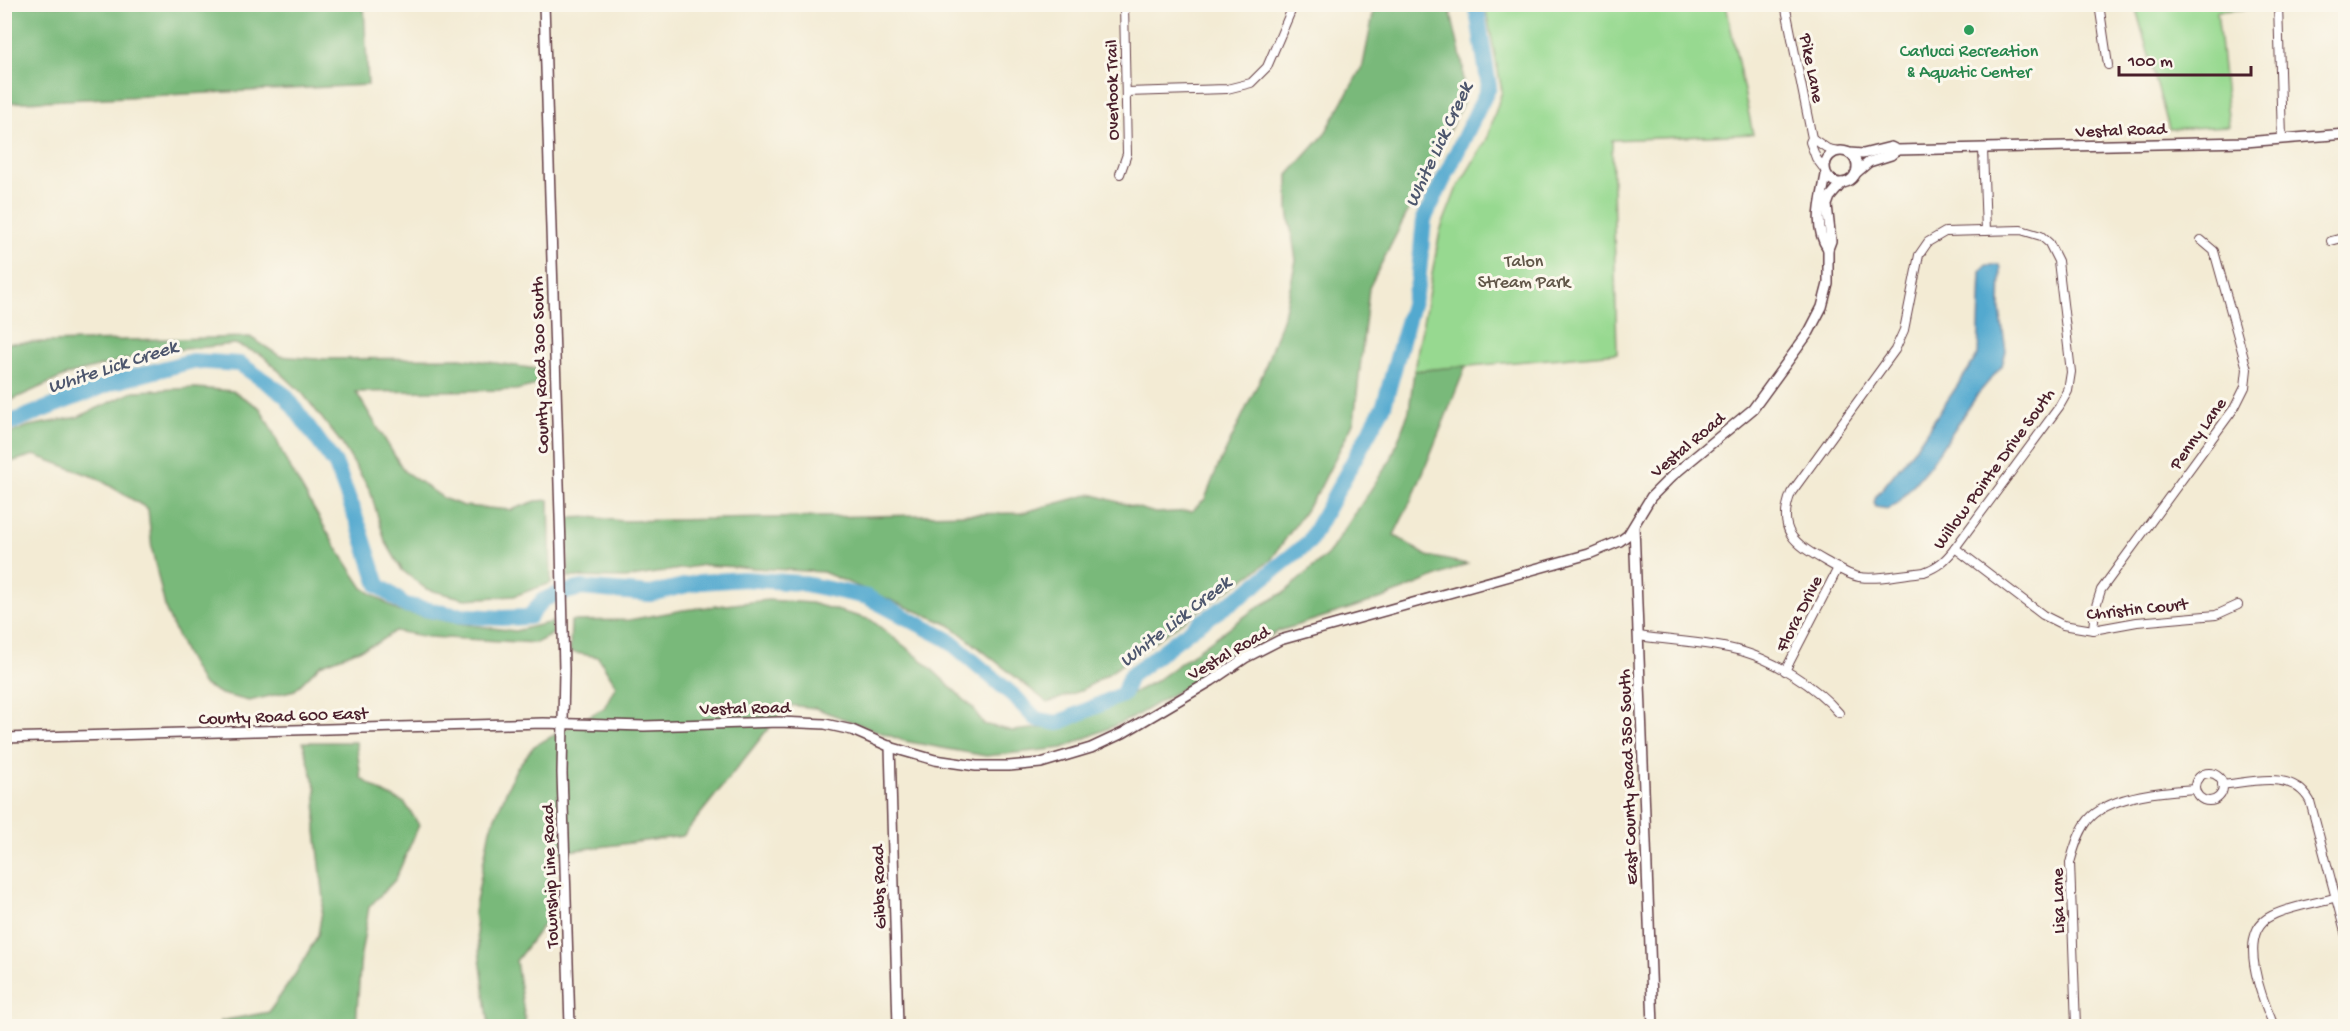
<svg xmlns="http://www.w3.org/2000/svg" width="2350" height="1031" viewBox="0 0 2350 1031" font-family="'Gochi Hand',sans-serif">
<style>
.green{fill:#97d990;stroke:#707c5e;stroke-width:1.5}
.forest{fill:#79b97a;stroke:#626c52;stroke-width:1.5}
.water{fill:#52a9cf;stroke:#4e647d;stroke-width:1.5}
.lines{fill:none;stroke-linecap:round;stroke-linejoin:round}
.river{stroke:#52a9cf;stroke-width:16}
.minor-casing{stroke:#633e44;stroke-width:10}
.tertiary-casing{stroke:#633e44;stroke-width:12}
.minor{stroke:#fff;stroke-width:8}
.tertiary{stroke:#fff;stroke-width:9}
.leisure-dot{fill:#2e9e5b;stroke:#fbf7ec;stroke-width:2}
.labels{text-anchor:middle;stroke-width:6;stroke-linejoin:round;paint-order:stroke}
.leisure-label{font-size:18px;fill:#27864d;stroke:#fbf7ec}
.street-label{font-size:18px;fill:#4a1f2b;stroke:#fbf7ec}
.park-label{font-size:18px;fill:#615749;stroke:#fbf7ec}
.water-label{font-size:20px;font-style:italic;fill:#4d566d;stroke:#fbf7ec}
</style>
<rect width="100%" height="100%" fill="#fbf7ec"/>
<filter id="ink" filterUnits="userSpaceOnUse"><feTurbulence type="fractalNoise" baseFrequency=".0167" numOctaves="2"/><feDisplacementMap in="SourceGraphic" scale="12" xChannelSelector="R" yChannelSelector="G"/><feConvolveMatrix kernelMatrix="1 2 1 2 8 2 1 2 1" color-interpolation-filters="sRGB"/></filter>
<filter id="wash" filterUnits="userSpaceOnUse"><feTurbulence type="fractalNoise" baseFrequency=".008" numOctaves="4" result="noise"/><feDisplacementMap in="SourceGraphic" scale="24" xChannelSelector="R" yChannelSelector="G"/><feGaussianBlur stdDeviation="1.35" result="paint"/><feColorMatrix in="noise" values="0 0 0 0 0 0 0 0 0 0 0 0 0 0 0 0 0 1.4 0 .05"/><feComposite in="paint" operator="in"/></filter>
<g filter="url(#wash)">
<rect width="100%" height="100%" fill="#f3ebd4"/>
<g class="green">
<polygon points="1485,5 1726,5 1753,134 1612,140 1617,353 1414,371 1440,231 1456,190 1487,139 1502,91"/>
<polygon points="2135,5 2264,5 2264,8 2217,11 2229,126 2169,129"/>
</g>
<g class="forest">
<polygon points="4,5 364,5 368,85 5,103"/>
<polygon points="1375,5 1449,5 1463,66 1463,103 1369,288 1354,421 1318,492 1271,560 1108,674 1082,690 1048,703 950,625 823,572 704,565 626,578 568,577 568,518 590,517 622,521 1021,513 1091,494 1155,513 1192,511 1205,499 1216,471 1263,373 1285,311 1296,260 1288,210 1288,175 1324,135 1363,65"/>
<polygon points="250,337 280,356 316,359 460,358 537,369 537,385 516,390 356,392 404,471 445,499 464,506 511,510 536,501 549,500 551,583 514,596 465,599 426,589 402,570 385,541 370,490 342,444 303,394 262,355 235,344 155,352 67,375 5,403 5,343"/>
<polygon points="1466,366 1416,490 1394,535 1427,556 1467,564 1386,597 1279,631 1134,717 1063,748 986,756 904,741 815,708 787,705 683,836 554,853 550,916 516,961 526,1026 489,1026 474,912 490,829 516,769 534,746 604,708 616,685 598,657 570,652 571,621 629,620 683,610 768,600 811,603 871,620 922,660 974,709 983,724 1013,731 1068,725 1154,682 1255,609 1285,592 1329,553 1391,459 1409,411 1414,371"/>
<polygon points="196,388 233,391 260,408 273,432 286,461 336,547 363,588 398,611 457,623 515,631 552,622 553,634 536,643 428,637 395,631 377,643 320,665 295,690 249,701 221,694 202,684 185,653 166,611 152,550 148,509 97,478 34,455 4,464 5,435 29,426 78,417 135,391"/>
<polygon points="303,742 356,742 361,778 382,792 405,803 419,825 395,880 369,907 361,954 356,1026 220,1026 221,1021 269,1012 296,973 318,935 324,899 316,831 316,789"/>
</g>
<polygon class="water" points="1986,265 2000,265 2001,268 2000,310 2006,351 2002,366 1978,394 1930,465 1898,503 1888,509 1876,507 1874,503 1876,496 1916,447 1978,355 1981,272"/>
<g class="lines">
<polyline class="river" points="4,425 114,382 192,361 240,364 285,395 336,465 360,529 378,585 405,605 454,615 502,618 529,617 543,600 557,594 582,588 650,594 700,582 744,579 800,583 867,597 947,639 1015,697 1036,719 1058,723 1123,694 1130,676 1197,625 1245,593 1309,542 1384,405 1418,283 1424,219 1489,87 1476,4"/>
</g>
</g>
<g filter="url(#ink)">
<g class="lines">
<defs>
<g id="minor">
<polyline points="1785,4 1812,138 1810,142 1816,158 1825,170"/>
<polyline points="2099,4 2108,65"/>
<polyline points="2278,4 2282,138"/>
<polyline points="1126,92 1227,89 1251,83 1267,67 1294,4"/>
<polyline points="1812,138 1828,149 1838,151"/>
<polyline points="1983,149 1986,231"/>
<polyline points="1120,174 1127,154 1124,4"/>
<path d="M 2021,230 L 2041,236 L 2049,243 L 2058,261 L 2071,372 L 2068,391 L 2059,407 L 1955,548 C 1946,560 1938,567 1924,572 C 1903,574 1879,580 1859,577 C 1847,575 1836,567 1825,561 C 1795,544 1776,531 1791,493 L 1895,350 L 1904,330 L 1919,255 L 1928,242 L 1945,232 Z"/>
<polyline points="2331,241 2346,237"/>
<polyline points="1955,548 2043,615 2063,625 2093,630 2137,622 2216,615 2238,605"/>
<polyline points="2093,630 2095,609 2101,590 2235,407 2245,387 2247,369 2214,251 2201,240"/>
<path d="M 1639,636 C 1672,641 1709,642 1741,651 C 1775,661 1816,686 1839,713"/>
<polyline points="1785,671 1838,568"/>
<circle cx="2209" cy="787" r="14"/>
<path d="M 2222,785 C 2252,782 2292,769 2310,801 L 2346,936"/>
<path d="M 2076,1026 L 2070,863 C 2074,848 2080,827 2092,816 C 2115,795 2164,791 2195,789"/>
<path d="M 2274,1026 C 2263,1001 2235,933 2271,916 C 2288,907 2315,903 2334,898"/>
</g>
<g id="tertiary">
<polyline points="544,4 561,548 564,670 562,773 570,1026"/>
<circle cx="1841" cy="167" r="16"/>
<polyline points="1849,153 1863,154 1891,147 1897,150 2245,142 2346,134"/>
<polyline points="1856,173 1869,162 1891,155 1897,150"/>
<path d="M 1826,175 C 1822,199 1812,225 1828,249"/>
<polyline points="1634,526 1653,1026"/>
<polyline points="4,738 543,723 644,726 779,722 825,724 852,730 893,748 935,760 976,766 1009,766 1041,763 1091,748 1123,733 1211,681 1245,658 1280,640 1589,554 1620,541 1628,535 1651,497 1672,476 1753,409 1809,332 1822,307 1828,284 1828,249 1831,241 1827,205 1830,197 1842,183"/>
<polyline points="890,746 898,1026"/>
</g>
</defs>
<use href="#minor" class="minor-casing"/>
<use href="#tertiary" class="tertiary-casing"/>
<use href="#minor" class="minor"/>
<use href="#tertiary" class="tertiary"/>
</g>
</g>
<circle class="leisure-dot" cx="1969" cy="30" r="6"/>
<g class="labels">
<g class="leisure-label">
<text x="1969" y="56">Carlucci Recreation<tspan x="1969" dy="21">&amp; Aquatic Center</tspan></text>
</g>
<g class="street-label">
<text transform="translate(1813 68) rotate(79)" y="6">Pike Lane</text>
<text transform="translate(1111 90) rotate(-91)" y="6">Overlook Trail</text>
<text transform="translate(2121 129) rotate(-2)" y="6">Vestal Road</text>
<text transform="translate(539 365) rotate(-92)" y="6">County Road 300 South</text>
<text transform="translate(2197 433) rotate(-54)" y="6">Penny Lane</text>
<text transform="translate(1687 444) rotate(-40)" y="6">Vestal Road</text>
<text transform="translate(1993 468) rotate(-54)" y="6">Willow Pointe Drive South</text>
<text transform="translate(2137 608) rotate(-6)" y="6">Christin Court</text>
<text transform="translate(1798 613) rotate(-63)" y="6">Flora Drive</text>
<text transform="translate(1228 652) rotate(-30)" y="6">Vestal Road</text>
<text transform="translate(745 707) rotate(-1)" y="6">Vestal Road</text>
<text transform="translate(283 715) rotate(-2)" y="6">County Road 600 East</text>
<text transform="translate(1627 777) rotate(-92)" y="6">East County Road 350 South</text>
<text transform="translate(549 876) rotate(-92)" y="6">Township Line Road</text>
<text transform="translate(878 887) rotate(-92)" y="6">Gibbs Road</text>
<text transform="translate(2057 901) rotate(-91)" y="6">Lisa Lane</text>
</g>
<g class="park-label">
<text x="1524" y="266">Talon<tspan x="1524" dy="21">Stream Park</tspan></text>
</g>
<g class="water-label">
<text transform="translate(1437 144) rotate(-65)" y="7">White Lick Creek</text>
<text transform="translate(112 365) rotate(-18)" y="7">White Lick Creek</text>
<text transform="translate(1174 620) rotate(-38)" y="7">White Lick Creek</text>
</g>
</g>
<rect width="2350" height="1031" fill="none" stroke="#fbf7ec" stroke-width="24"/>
<path d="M2119 66v9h132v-9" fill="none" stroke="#4a1f2b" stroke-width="3"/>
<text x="2128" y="66" font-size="18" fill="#4a1f2b" stroke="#fbf7ec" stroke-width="4.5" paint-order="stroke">100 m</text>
</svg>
